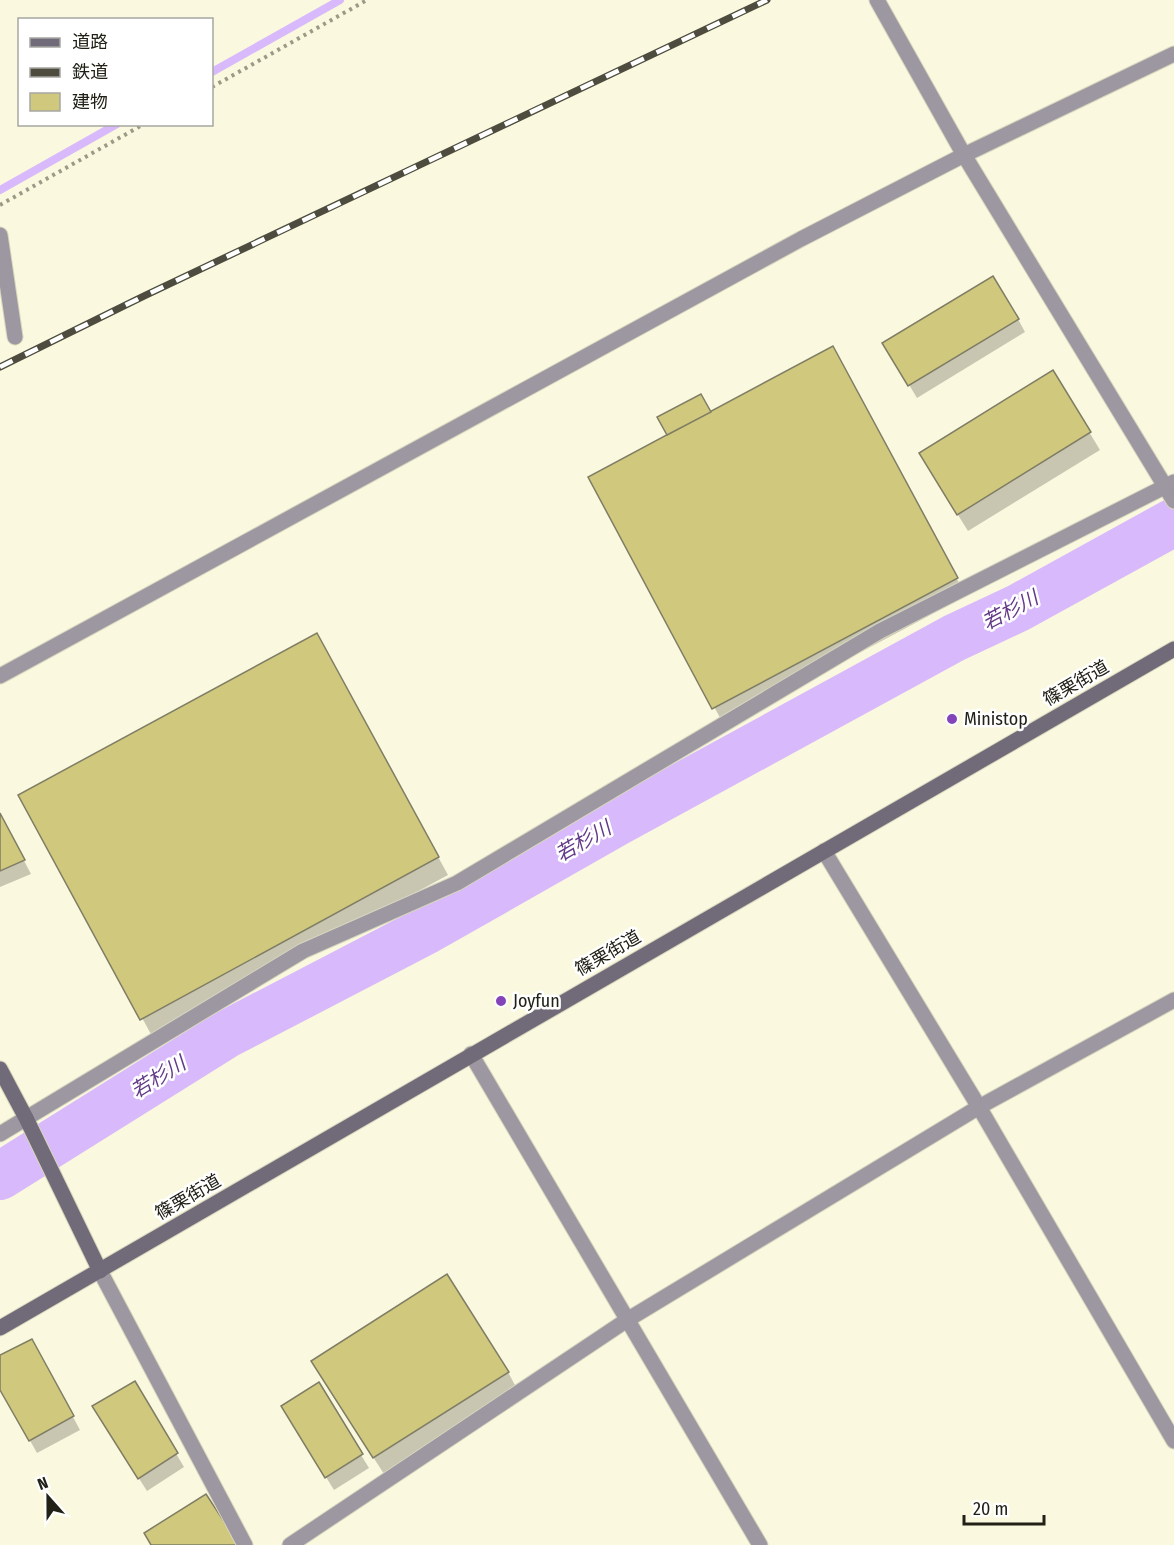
<svg xmlns="http://www.w3.org/2000/svg" width="1174" height="1545" viewBox="0 0 1174 1545" font-family="'Fira Sans Condensed','Noto Sans JP',sans-serif">
<style>
.shadow{fill:#0003}
.lines{fill:none;stroke-linecap:round;stroke-linejoin:round}
.stream{stroke:#d8b9fb;stroke-width:8}
.river{stroke:#d8b9fb;stroke-width:48}
.building{fill:#cfc87d;stroke:#7f7d65;stroke-width:1.5}
.street-casing{stroke:#d7d6be;stroke-width:17}
.secondary-casing{stroke:#d7d6be;stroke-width:17}
.path{stroke:#9b9a87;stroke-width:4;stroke-dasharray:3 4.5;stroke-linecap:butt}
.street{stroke:#9c97a1;stroke-width:15}
.secondary{stroke:#716a79;stroke-width:15}
.rail-casing{stroke:#4d4c3f;stroke-width:7}
.rail{stroke:#fff;stroke-width:4.5;stroke-dasharray:14;stroke-linecap:butt}
.poi-dot{fill:#8444b9;stroke:#fff;stroke-width:2}
.labels{text-anchor:middle;stroke-width:5;stroke-linejoin:round;paint-order:stroke}
.street-label{font-size:18px;fill:#212117;stroke:#fff}
.poi-label{font-size:18px;fill:#212117;stroke:#fff;text-anchor:start}
.water-label{font-size:20px;font-style:italic;fill:#633a87;stroke:#fff}
</style>
<rect width="100%" height="100%" fill="#faf8de"/>
<g class="shadow">
<polygon points="1018,319 1025,332 917,398 884,343"/>
<polygon points="843,365 966,596 724,725 590,478 710,413"/>
<polygon points="1053,372 1100,450 968,531 930,470"/>
<polygon points="326,652 448,875 152,1036 20,796"/>
<polygon points="0,815 31,874 0,887"/>
<polygon points="39,1354 80,1430 37,1453 0,1387 0,1357"/>
<polygon points="508,1372 517,1389 384,1474 323,1379"/>
<polygon points="134,1383 184,1467 147,1491 101,1419"/>
<polygon points="318,1385 369,1468 334,1490 290,1419"/>
</g>
<g class="lines">
<g class="stream">
<polyline points="212,72 340,0"/>
<polyline points="0,190 117,124"/>
</g>
<polyline class="river" points="0,1176 227,1034 427,930 617,822 954,638 1018,608 1174,522"/>
</g>
<g class="building">
<polygon points="993,276 1019,319 908,386 882,343"/>
<polygon points="833,346 958,578 712,709 588,477"/>
<polygon points="1053,370 1091,432 957,515 919,453"/>
<polygon points="701,394 711,412 667,435 657,417"/>
<polygon points="317,633 439,857 140,1020 18,795"/>
<polygon points="0,813 25,860 0,871"/>
<polygon points="447,1274 509,1372 373,1458 311,1361"/>
<polygon points="32,1339 74,1416 29,1441 0,1390 0,1355"/>
<polygon points="135,1381 178,1453 138,1479 92,1406"/>
<polygon points="319,1382 363,1454 325,1478 281,1406"/>
<polygon points="206,1494 238,1543 236,1545 151,1545 144,1533"/>
</g>
<g class="lines">
<defs>
<g id="street">
<polyline points="877,0 964,155 1174,501"/>
<polyline points="0,235 15,337"/>
<polyline points="0,676 801,239 964,155 1174,54"/>
<polyline points="824,851 979,1107 1174,1441"/>
<polyline points="471,1054 760,1545"/>
<polyline points="0,1134 303,951 457,883 880,631 1174,482"/>
<polyline points="100,1271 245,1545"/>
<polyline points="290,1545 627,1320 979,1107 1174,1000"/>
</g>
<g id="secondary">
<polyline points="0,1069 26,1118 100,1271"/>
<polyline points="0,1328 1174,649"/>
</g>
</defs>
<use href="#street" class="street-casing"/>
<use href="#secondary" class="secondary-casing"/>
<g class="path">
<polyline points="212,87 367,0"/>
<polyline points="0,205 144,124"/>
</g>
<use href="#street" class="street"/>
<use href="#secondary" class="secondary"/>
<defs>
<polyline id="rail" points="0,367 144,296 767,0"/>
</defs>
<use href="#rail" class="rail-casing"/>
<use href="#rail" class="rail"/>
</g>
<g class="poi-dot">
<circle cx="952" cy="719" r="6"/>
<circle cx="501" cy="1001" r="6"/>
</g>
<g class="labels">
<g class="street-label">
<text transform="translate(1076 683) rotate(-30)" y="6">篠栗街道</text>
<text transform="translate(608 953) rotate(-30)" y="6">篠栗街道</text>
<text transform="translate(188 1197) rotate(-30)" y="6">篠栗街道</text>
</g>
<g class="poi-label">
<text x="964" y="725">Ministop</text>
<text x="513" y="1007">Joyfun</text>
</g>
<g class="water-label">
<text transform="translate(1010 610) rotate(-28)" y="7">若杉川</text>
<text transform="translate(583 841) rotate(-30)" y="7">若杉川</text>
<text transform="translate(158 1077) rotate(-32)" y="7">若杉川</text>
</g>
</g>
<rect x="18" y="18" width="195" height="108" fill="#ffffff" stroke="#a6a6a2" stroke-width="1.5"/>
<rect x="30" y="38" width="30" height="9" fill="#716a79" stroke="#a6a6a2" stroke-width="1.5"/>
<text x="72" y="48" font-size="18" fill="#212117">道路</text>
<rect x="30" y="68" width="30" height="9" fill="#4d4c3f" stroke="#a6a6a2" stroke-width="1.5"/>
<text x="72" y="78" font-size="18" fill="#212117">鉄道</text>
<rect x="30" y="93" width="30" height="18" fill="#cfc87d" stroke="#a6a6a2" stroke-width="1.5"/>
<text x="72" y="108" font-size="18" fill="#212117">建物</text>
<g transform="translate(48 1497) rotate(339)" stroke="#ffffff" stroke-width="4.5" paint-order="stroke">
<path d="M0-4.5L10 22L0 15L-10 22Z" fill="#212117"/>
<text y="-9" font-size="16" font-weight="bold" text-anchor="middle" fill="#212117">N</text>
</g>
<path d="M964 1515v9h80v-9" fill="none" stroke="#212117" stroke-width="3"/>
<text x="973" y="1515" font-size="18" fill="#212117" stroke="#ffffff" stroke-width="4.5" paint-order="stroke">20 m</text>
</svg>
